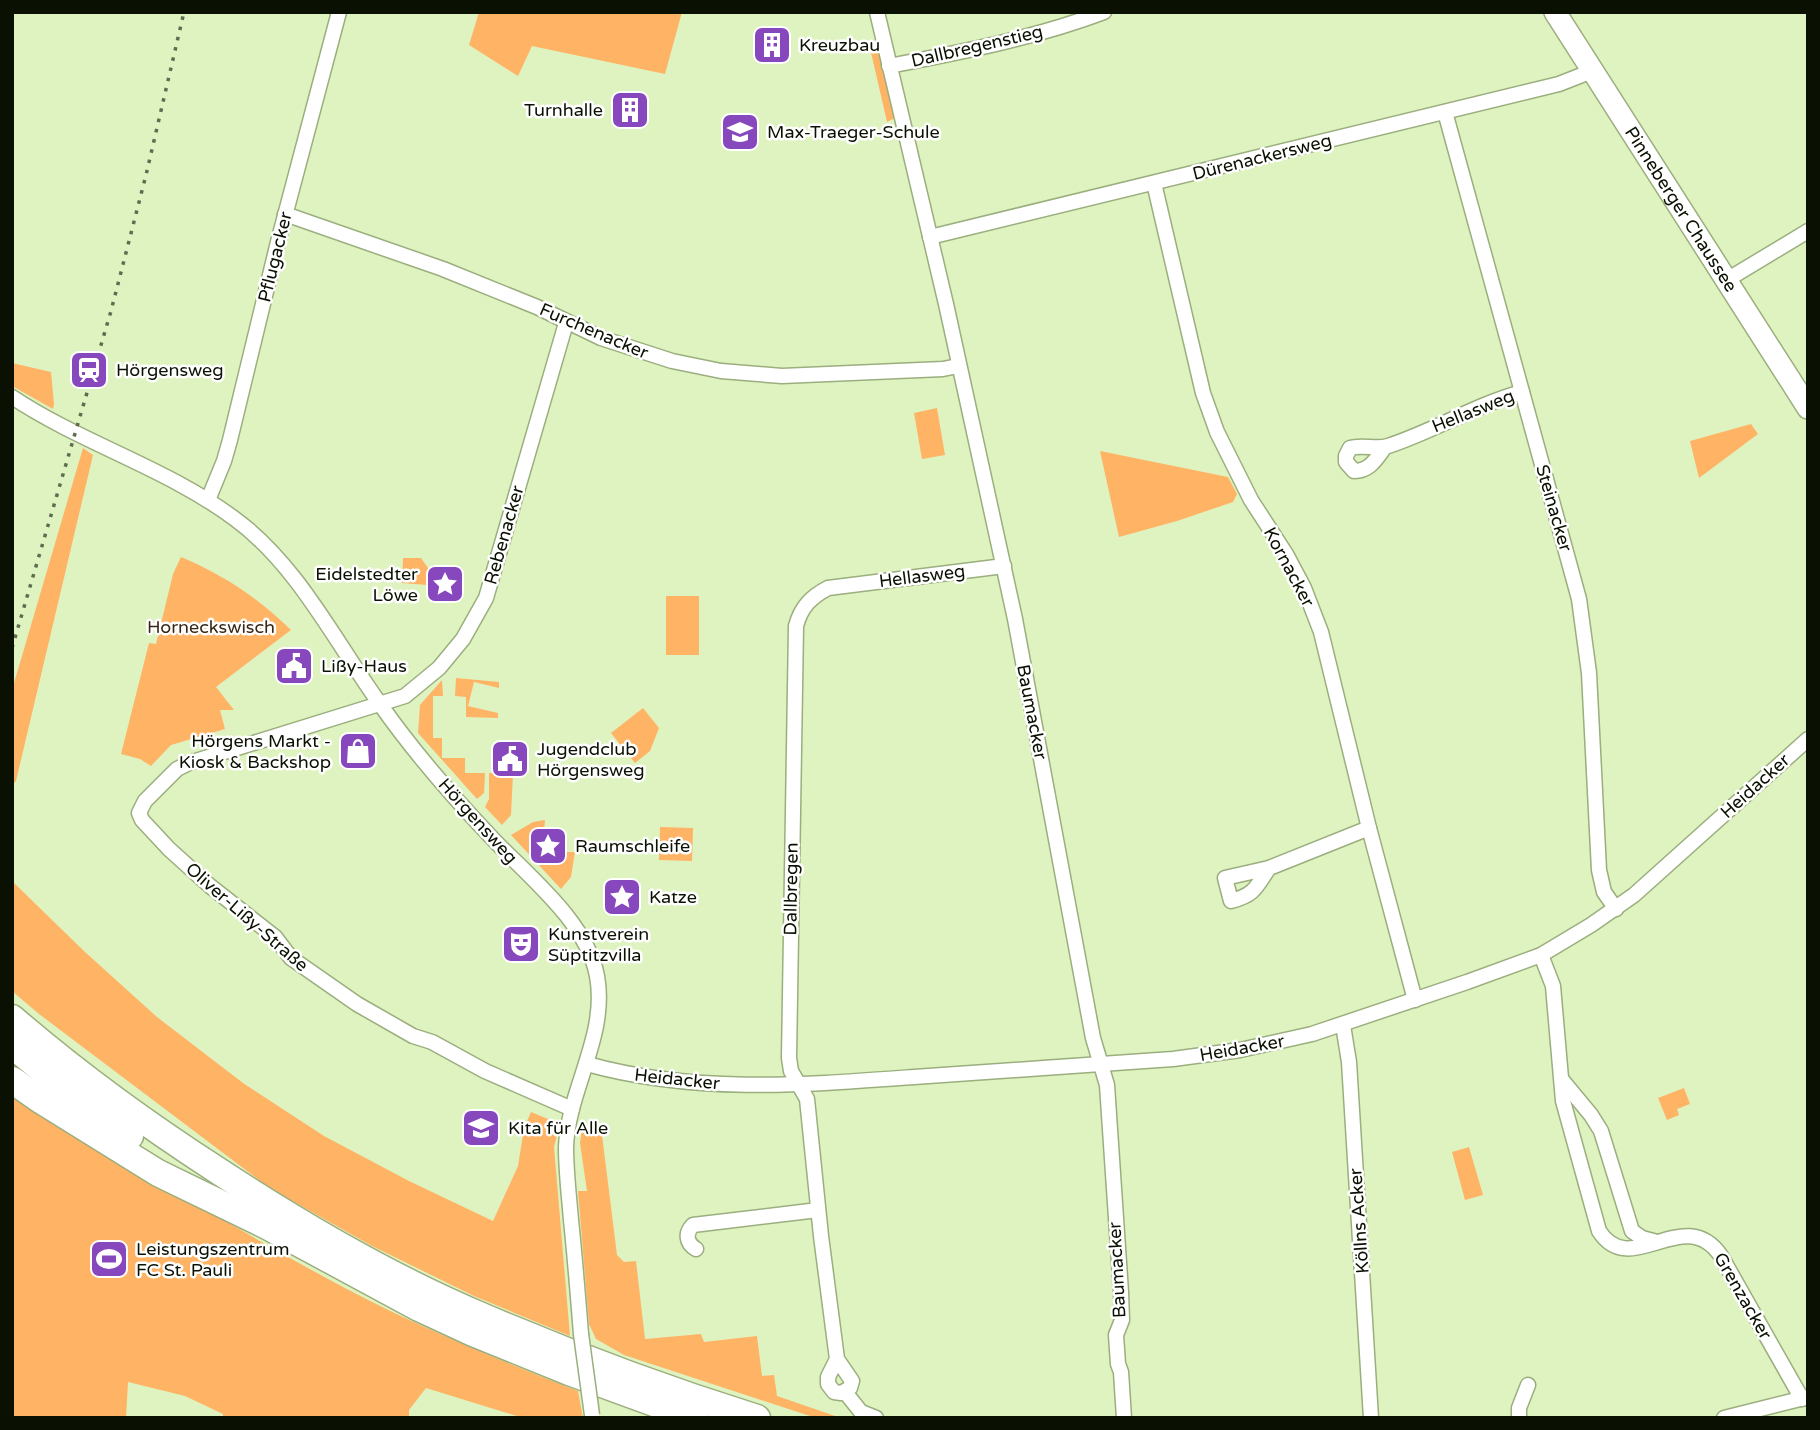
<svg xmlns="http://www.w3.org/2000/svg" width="1820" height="1430" viewBox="0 0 1820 1430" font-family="'Varela Round',sans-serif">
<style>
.green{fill:#ffb364}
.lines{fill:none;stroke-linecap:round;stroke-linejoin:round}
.street-casing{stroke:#9bae7e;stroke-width:17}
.secondary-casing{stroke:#9bae7e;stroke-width:24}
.highway-casing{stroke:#9bae7e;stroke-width:29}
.street{stroke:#fff;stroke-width:14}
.secondary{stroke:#fff;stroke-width:21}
.highway{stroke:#fff;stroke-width:26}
.rail{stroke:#606c4f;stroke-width:3.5;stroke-dasharray:3.5 7;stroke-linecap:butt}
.street-bridge-casing{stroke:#9bae7e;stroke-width:17;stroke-linecap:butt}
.street-bridge{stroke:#fff;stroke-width:14}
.labels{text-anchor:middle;stroke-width:5;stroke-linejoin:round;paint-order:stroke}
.poi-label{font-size:18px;fill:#0b1102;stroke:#fff;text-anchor:start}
.street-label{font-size:18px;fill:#0b1102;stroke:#fff}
.park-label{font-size:18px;fill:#392716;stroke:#fff}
</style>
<rect width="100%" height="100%" fill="#dff3c1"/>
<g class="green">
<polygon points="479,12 682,12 665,74 532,46 518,76 469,45"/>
<polygon points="878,46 895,118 887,122 870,48"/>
<polygon points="12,363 51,372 54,404 53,409 12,386"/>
<polygon points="937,408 945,455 922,459 914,413"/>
<polygon points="1751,424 1758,434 1699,478 1690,441"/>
<polygon points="83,448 93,455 16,781 12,785 12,690"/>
<polygon points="1100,451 1228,477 1237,494 1233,502 1177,521 1119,537"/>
<path d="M 181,557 C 224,575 258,598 291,630 L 216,687 L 234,710 L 220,710 L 225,729 L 171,745 L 151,766 L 140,759 L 121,754 L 149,643 L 156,644 L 173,574 Z"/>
<polygon points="403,558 421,558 428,568 427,585 402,583"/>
<rect x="666" y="596" width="33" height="59"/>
<polygon points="456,678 499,682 499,688 474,682 468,706 498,713 498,718 466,717 466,697 455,696"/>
<polygon points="442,680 443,696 433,696 433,738 442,738 442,758 465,758 465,773 485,773 484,793 477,799 418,733 420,705"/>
<polygon points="643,708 659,728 650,751 635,763 611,733"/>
<polygon points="489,773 513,774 511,815 502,825 485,807 489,799"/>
<path d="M 545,820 L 544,831 L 537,832 L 533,838 C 534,852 545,864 559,861 L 561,852 L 575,852 L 571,877 L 561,889 L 511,835 L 533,822 Z"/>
<polygon points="660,827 693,828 692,861 659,860"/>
<polygon points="12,881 85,952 157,1017 243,1083 324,1136 409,1181 493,1221 518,1166 524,1128 531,1112 560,1124 554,1147 570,1336 474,1296 372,1246 271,1189 39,1014 12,991"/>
<polygon points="1684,1088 1690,1104 1677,1109 1679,1115 1667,1120 1658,1098"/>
<path d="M 12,1090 C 122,1158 231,1228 345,1288 C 421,1328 499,1360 578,1391 L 583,1418 L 523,1418 L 426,1388 L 409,1410 L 409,1418 L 223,1418 L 223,1414 L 185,1396 L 128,1382 L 126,1418 L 12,1418 Z"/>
<polygon points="601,1127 617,1255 624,1262 636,1261 645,1339 701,1334 704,1342 757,1336 762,1376 774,1375 777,1396 841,1418 816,1418 624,1355 596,1339 589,1324 578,1191 587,1191 580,1143 582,1129"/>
<polygon points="1469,1147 1483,1195 1465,1200 1452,1152"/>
</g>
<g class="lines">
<defs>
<g id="street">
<polyline points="877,12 946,304 1015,619 1093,1038 1107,1085 1121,1292 1122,1320 1116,1335 1118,1364 1121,1372 1124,1418"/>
<path d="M 889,66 C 962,52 1035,38 1104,12"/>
<polyline points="1445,112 1579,599 1589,673 1599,870 1604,892 1616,909"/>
<polyline points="1154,183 1203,393 1217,432 1251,500 1286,554 1304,588 1321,632 1369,828 1415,1000"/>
<polyline points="285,214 443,269 537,307 601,338 672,361 721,371 782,376 943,369 958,366"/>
<polyline points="930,237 1559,84 1592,71"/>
<polyline points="1725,281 1808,231"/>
<polyline points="566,323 486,598 463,639 439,668 405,696 189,763 177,769 145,801 139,813 142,820 169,849 210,886 275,937 291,958 357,1004 413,1036 432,1042 485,1071 572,1109"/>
<path d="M 12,397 C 83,444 167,468 235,519 C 297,564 336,643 380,704 C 413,751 452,796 492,838 C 529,877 587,922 597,976 C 608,1036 568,1089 566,1147 C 566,1171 569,1196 571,1220 C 575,1258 578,1296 581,1334"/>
<path d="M 1385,447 C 1376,459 1370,471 1354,471 L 1346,462 L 1346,456 L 1350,448 C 1363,444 1376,450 1388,446 C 1434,431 1475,405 1522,392"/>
<polyline points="208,500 224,461 230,440 278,242 339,12"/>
<path d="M 1269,868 C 1256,887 1255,895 1231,901 L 1225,878 L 1269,868 L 1369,828"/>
<path d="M 1541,955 L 1553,986 L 1563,1101 L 1599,1231 C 1631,1281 1684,1202 1721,1256 L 1802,1399"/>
<polyline points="1343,1025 1349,1062 1371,1418"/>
<path d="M 587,1064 C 694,1094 804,1085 914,1077 C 1000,1071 1087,1065 1173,1059 L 1240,1050 L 1312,1034 L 1467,982 L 1541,955 L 1591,925 L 1634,895 L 1808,739"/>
<polyline points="1562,1080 1591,1115 1601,1131 1632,1231 1642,1238 1657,1242"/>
<path d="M 696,1249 C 686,1243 685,1233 693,1225 L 818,1210"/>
<path d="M 837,1359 L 852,1381 L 850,1388 L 841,1393 L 834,1392 L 828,1384 L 828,1377 L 837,1359 L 821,1236 L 807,1099 L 791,1071 L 789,1058 L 796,626 C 801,607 811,597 828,588 L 1004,566"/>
<polyline points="845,1392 861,1412 876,1418"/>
<polyline points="1519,1418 1519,1408 1528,1385"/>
<polyline points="1724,1418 1808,1397"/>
</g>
<g id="secondary">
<path id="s1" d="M 1555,12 L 1808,408"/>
</g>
<g id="highway">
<path d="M 12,1018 C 78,1075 147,1125 220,1172 C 304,1227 391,1278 484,1317 C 573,1355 664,1389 757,1418"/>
<polyline points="12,1045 58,1083 130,1136"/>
<polyline points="12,1080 42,1101 158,1173 267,1226 419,1308 473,1333 569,1372 695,1418"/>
</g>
</defs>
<use href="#street" class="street-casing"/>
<use href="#secondary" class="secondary-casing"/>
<use href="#highway" class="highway-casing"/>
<use href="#street" class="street"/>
<use href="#secondary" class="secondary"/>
<use href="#highway" class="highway"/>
<polyline class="rail" points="12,648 111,311 146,175 184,12"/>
<defs>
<polyline id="street-bridge" points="581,1334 592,1415"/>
</defs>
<use href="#street-bridge" class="street-bridge-casing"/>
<use href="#street-bridge" class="street-bridge"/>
</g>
<defs>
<symbol id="building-square" viewBox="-11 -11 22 22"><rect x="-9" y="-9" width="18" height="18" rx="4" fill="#8748be" stroke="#fff"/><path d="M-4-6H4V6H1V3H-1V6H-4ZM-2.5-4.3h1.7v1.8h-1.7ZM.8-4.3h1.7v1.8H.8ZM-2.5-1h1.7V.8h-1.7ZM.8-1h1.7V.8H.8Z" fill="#fff"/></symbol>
<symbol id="school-square" viewBox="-11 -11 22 22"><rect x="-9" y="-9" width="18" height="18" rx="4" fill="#8748be" stroke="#fff"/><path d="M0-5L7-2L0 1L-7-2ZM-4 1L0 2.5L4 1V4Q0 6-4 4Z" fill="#fff"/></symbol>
<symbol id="station-square" viewBox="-11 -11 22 22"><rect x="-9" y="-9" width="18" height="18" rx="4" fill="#8748be" stroke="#fff"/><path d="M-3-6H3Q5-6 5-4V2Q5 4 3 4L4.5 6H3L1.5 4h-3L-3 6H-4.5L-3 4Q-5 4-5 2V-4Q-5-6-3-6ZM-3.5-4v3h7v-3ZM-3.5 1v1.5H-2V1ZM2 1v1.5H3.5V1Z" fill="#fff"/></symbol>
<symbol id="sight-square" viewBox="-11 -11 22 22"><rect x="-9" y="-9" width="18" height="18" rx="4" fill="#8748be" stroke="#fff"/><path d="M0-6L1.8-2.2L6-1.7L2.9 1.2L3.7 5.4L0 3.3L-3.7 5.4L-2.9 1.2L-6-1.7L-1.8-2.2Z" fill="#fff"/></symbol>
<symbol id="civic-square" viewBox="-11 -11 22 22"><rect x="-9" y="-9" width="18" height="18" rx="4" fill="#8748be" stroke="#fff"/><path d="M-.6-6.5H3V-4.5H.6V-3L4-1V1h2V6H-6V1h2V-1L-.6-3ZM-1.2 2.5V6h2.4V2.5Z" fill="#fff"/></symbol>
<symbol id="shop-square" viewBox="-11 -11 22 22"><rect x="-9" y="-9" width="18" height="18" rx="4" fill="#8748be" stroke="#fff"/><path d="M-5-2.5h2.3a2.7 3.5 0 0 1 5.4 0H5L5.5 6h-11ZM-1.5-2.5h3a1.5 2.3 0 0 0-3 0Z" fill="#fff"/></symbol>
<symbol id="theatre-square" viewBox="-11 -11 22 22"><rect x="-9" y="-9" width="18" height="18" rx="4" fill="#8748be" stroke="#fff"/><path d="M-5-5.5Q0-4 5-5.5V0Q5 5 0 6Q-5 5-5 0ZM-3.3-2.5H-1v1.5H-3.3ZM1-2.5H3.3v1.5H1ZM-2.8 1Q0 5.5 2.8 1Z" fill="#fff"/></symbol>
<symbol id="stadium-square" viewBox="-11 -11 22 22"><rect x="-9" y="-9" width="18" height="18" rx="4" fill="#8748be" stroke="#fff"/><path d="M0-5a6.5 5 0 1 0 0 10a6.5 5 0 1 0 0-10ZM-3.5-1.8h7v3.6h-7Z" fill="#fff"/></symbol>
</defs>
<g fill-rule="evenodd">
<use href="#building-square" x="750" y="23" width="44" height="44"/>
<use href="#building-square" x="608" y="88" width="44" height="44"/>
<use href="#school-square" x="718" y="110" width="44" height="44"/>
<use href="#station-square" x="67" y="348" width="44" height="44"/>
<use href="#sight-square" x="423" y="562" width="44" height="44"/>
<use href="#civic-square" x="272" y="644" width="44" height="44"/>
<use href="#shop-square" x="336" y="729" width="44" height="44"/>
<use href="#civic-square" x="488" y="737" width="44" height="44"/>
<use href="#sight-square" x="526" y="824" width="44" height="44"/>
<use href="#sight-square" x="600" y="875" width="44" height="44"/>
<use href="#theatre-square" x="499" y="922" width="44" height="44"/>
<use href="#school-square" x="459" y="1106" width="44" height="44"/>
<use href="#stadium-square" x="87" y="1237" width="44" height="44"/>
</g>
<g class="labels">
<g class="poi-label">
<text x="799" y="51">Kreuzbau</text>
<text x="603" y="116" text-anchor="end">Turnhalle</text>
<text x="767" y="138">Max-Traeger-Schule</text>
<text x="116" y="376">Hörgensweg</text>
<text x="418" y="580" text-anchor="end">Eidelstedter<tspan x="418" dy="21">Löwe</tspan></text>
<text x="321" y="672">Lißy-Haus</text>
<text x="331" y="747" text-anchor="end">Hörgens Markt -<tspan x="331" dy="21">Kiosk &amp; Backshop</tspan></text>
<text x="537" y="755">Jugendclub<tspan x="537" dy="21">Hörgensweg</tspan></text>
<text x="575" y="852">Raumschleife</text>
<text x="649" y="903">Katze</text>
<text x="548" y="940">Kunstverein<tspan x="548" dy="21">Süptitzvilla</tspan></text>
<text x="508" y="1134">Kita für Alle</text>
<text x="136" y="1255">Leistungszentrum<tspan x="136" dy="21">FC St. Pauli</tspan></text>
</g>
<g class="street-label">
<text transform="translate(977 46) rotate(-13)" y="6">Dallbregenstieg</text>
<text transform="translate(1262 157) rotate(-14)" y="6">Dürenackersweg</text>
<text dy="6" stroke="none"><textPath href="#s1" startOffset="234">Pinneberger Chaussee</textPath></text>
<text transform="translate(275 257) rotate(-76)" y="6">Pflugacker</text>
<text transform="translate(594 331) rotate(23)" y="6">Furchenacker</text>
<text transform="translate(1473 411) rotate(-22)" y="6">Hellasweg</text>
<text transform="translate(1554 508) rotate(74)" y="6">Steinacker</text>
<text transform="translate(504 535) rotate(-74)" y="6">Rebenacker</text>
<text transform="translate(1289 567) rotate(62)" y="6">Kornacker</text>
<text transform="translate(922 576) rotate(-7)" y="6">Hellasweg</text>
<text transform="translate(1032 712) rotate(79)" y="6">Baumacker</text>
<text transform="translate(1755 786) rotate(-42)" y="6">Heidacker</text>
<text transform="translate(478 821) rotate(48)" y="6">Hörgensweg</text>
<text transform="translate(791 889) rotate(-89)" y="6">Dallbregen</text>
<text transform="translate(247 917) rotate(41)" y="6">Oliver-Lißy-Straße</text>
<text transform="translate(1242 1048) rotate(-10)" y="6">Heidacker</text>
<text transform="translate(677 1079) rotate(6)" y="6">Heidacker</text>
<text transform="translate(1359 1221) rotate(-94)" y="6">Köllns Acker</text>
<text transform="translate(1117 1270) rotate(-93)" y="6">Baumacker</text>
<text transform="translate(1743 1296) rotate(60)" y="6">Grenzacker</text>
</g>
<g class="park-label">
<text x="211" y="633">Horneckswisch</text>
</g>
</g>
<rect width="1820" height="1430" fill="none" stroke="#0b1102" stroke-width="28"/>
</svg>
